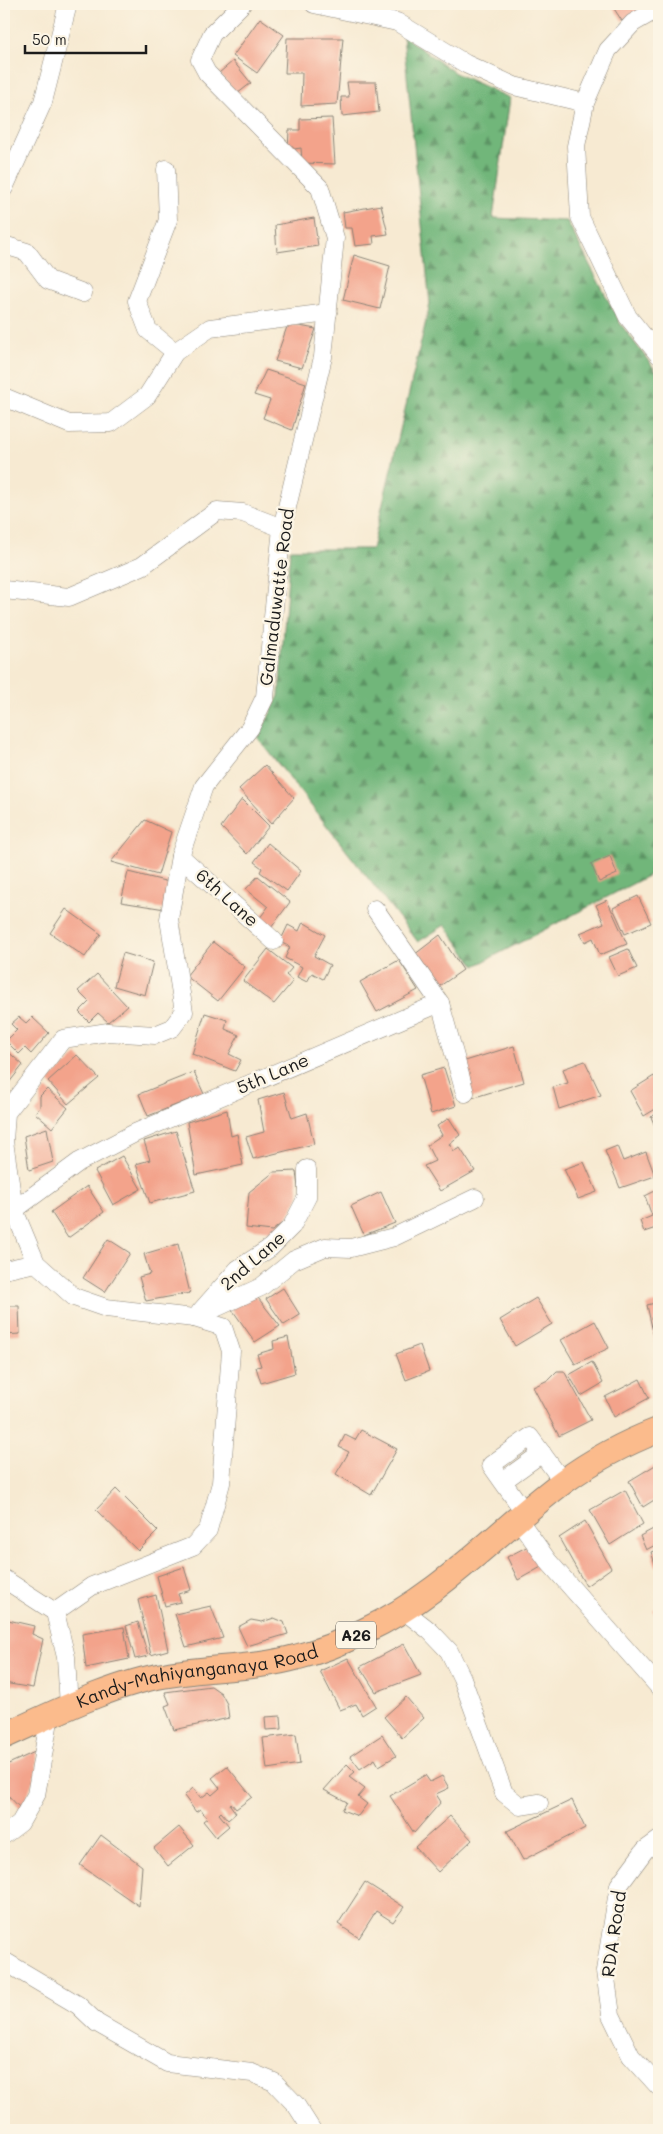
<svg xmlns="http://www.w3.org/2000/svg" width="663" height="2134" viewBox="0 0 663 2134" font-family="Mali,sans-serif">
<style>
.forest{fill:url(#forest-firs);stroke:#46694b}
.building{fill:#f3a38b}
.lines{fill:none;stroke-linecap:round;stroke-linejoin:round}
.minor-casing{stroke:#8a8377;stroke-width:19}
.highway-casing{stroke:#8a8377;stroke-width:27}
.minor{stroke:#fff;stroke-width:18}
.highway{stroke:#fbbb8c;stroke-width:25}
.labels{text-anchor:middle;stroke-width:5;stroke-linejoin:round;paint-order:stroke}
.shield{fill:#fcf5e5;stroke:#5f5d58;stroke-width:1}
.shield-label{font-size:16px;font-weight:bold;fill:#1c1c1c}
.street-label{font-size:18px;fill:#1c1c1c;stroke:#fcf5e5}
</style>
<defs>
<pattern id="forest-firs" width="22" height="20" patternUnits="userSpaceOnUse" patternTransform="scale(1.25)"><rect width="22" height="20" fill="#71b67a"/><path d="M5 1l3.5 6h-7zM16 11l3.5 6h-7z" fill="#5c9363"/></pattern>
</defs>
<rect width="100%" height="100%" fill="#fcf5e5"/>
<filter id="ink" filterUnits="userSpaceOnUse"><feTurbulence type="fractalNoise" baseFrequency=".02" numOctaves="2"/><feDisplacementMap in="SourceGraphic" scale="10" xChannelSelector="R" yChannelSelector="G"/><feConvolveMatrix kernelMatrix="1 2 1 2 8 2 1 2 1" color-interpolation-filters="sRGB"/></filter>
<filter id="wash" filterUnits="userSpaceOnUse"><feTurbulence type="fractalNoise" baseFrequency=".0096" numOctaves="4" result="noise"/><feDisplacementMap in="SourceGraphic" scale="20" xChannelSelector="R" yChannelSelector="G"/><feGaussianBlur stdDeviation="1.12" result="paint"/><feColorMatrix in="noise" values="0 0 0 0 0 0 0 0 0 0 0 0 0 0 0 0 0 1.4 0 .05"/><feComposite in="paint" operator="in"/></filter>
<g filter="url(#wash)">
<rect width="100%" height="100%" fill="#f7ead2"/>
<polygon class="forest" points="403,36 455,73 510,98 493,218 567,221 620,323 659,375 659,870 475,966 445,925 418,942 258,738 279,696 290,549 372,549 430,304"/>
<g id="blocks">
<g class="building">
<polygon points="611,4 648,4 622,21"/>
<polygon points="260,18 284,35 257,73 233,56"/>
<polygon points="287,38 343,38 337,104 301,106 302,73 285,73"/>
<polygon points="233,61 251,83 237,94 219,73"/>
<polygon points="347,82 376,82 379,112 342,116 341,97 349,97"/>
<polygon points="332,118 335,164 302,163 301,148 288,150 289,130 300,130 300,119"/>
<polygon points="381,205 388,234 373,236 374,244 355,246 352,228 345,228 343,212"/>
<polygon points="314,218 318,246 277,252 275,225"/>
<polygon points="354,255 390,266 380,309 343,300"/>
<polygon points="288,324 316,329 302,368 275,361"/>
<polygon points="266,370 306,383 292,430 263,418 270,400 254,395"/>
<polygon points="265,765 294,798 271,824 239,789"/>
<polygon points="242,799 269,826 247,854 221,827"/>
<polygon points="145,820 171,832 158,875 111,862"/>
<polygon points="268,843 301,871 287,891 260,872 262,868 254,862"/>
<polygon points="610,856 617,874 599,882 591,864"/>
<polygon points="128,872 169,882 165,909 121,902"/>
<polygon points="258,876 290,902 271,928 259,919 268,907 246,889"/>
<polygon points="638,896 651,923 625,934 613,908"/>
<polygon points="607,900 627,944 600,955 593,938 585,942 580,933 604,923 596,905"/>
<polygon points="66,909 101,934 85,957 50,933"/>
<polygon points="303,922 325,935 314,956 330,965 323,979 312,973 307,982 297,977 302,967 285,958 290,947 280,942 288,925 299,931"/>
<polygon points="440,935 463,970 437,988 414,955"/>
<polygon points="213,942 245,967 218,1001 186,976"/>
<polygon points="268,949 292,968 286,975 293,981 274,1004 243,981"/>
<polygon points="628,949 637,968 618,976 609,957"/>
<polygon points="123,953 153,962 145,995 114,986"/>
<polygon points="399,960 418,990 377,1012 360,982"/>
<polygon points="97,974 127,1006 108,1022 98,1013 89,1022 79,1012 89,1002 78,991"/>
<polygon points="205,1013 227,1020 225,1029 239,1035 229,1054 241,1060 235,1071 192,1054"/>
<polygon points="19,1017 26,1023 32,1017 49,1033 31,1054 25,1048 19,1054 6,1041 17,1030 11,1024"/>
<polygon points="514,1046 524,1082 472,1098 462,1062"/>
<polygon points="4,1048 23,1065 8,1084 4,1080"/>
<polygon points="77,1055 99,1078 68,1104 48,1081"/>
<polygon points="585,1061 601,1095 559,1109 553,1087 568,1083 563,1069"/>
<polygon points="444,1068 456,1106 431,1114 420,1075"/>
<polygon points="194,1072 204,1094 148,1116 139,1094"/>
<polygon points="654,1076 659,1085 659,1107 644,1116 630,1091"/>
<polygon points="47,1089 68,1108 52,1128 35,1113 40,1107 40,1096"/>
<polygon points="284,1092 292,1118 307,1113 314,1144 253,1159 246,1137 264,1132 258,1100"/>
<polygon points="227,1110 231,1136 237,1134 243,1165 196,1175 187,1122"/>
<polygon points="659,1112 659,1135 651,1117"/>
<polygon points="449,1118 460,1135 449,1144 454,1151 460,1148 475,1171 440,1191 424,1166 435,1161 427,1145 442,1135 437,1126"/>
<polygon points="47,1128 53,1162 29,1170 24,1136"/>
<polygon points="176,1131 195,1191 150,1203 136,1164 150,1160 144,1141"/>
<polygon points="617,1146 623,1161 646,1152 655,1176 620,1188 605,1151"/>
<polygon points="122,1156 141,1189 113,1205 95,1171"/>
<polygon points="584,1162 597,1192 578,1199 564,1169"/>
<polygon points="296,1171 299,1196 286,1220 272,1231 246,1228 249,1192 274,1172"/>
<polygon points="87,1186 104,1212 68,1238 51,1212"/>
<polygon points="659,1189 659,1227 644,1232 640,1221 652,1216 645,1196"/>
<polygon points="381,1192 395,1223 364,1235 351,1206"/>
<polygon points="108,1239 130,1253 105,1292 83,1278"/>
<polygon points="178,1244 190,1293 146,1301 139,1277 150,1274 144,1254"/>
<polygon points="283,1288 300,1315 284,1325 266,1299"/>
<polygon points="255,1294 280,1326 255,1342 231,1308"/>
<polygon points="536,1298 552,1324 515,1346 500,1320"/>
<polygon points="659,1302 659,1355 658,1355 647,1305"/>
<polygon points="4,1306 19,1306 20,1334 4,1335"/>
<polygon points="595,1321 609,1348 575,1364 561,1340"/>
<polygon points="288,1337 295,1373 261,1383 256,1367 261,1366 257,1354 274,1349 273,1341"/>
<polygon points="420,1345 429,1371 406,1380 396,1354"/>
<polygon points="592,1362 603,1383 581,1396 569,1375"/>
<polygon points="557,1371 564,1371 591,1420 559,1436 533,1387 548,1380"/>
<polygon points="640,1379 649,1398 614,1417 605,1397"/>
<polygon points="361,1430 397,1449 371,1495 336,1474 349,1452 339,1447 345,1435 355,1440"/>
<polygon points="657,1464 659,1468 659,1497 643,1507 629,1481"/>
<polygon points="116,1489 158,1531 138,1551 96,1510"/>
<polygon points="625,1490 643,1524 610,1545 590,1510"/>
<polygon points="585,1521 611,1568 586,1586 559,1538"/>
<polygon points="659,1526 659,1543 646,1550 640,1536"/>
<polygon points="532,1544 543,1566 518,1580 507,1557"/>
<polygon points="659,1549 659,1575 651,1552"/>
<polygon points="184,1567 191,1590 178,1594 181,1602 165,1606 157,1576"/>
<polygon points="156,1595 168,1650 151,1655 138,1600"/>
<polygon points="211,1606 223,1638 186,1647 175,1614"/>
<polygon points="659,1607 659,1626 653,1610"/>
<polygon points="274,1618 284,1622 288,1634 247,1646 238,1627 251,1620 262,1622"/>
<polygon points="4,1619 34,1626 32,1634 43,1639 33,1688 4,1683"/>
<polygon points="138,1622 148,1656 135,1659 126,1626"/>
<polygon points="124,1627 129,1659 86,1668 82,1634"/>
<polygon points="404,1644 421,1675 376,1692 360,1667"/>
<polygon points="348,1658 376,1706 362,1715 356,1704 340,1710 320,1671"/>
<polygon points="211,1686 221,1693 227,1704 229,1718 174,1730 165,1706 170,1704 165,1692"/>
<polygon points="406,1697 424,1718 402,1738 384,1717"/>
<polygon points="281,1716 282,1729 266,1730 265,1717"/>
<polygon points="296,1734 300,1764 267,1769 263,1738"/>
<polygon points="382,1735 396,1756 379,1766 375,1759 360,1769 350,1756"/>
<polygon points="37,1751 37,1770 22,1810 4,1791 4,1766"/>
<polygon points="347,1764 355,1772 349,1777 365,1789 358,1797 367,1804 358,1816 342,1810 347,1802 324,1790"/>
<polygon points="227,1766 252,1797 236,1809 231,1803 230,1805 236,1813 228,1820 221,1812 219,1814 229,1826 216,1837 203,1821 207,1818 200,1809 196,1812 184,1796 193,1788 201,1798 209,1792 212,1795 220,1788 212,1778"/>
<polygon points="425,1775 430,1782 442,1776 449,1788 436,1794 441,1802 414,1833 390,1796"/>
<polygon points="572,1800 585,1828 523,1860 507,1831"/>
<polygon points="450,1816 472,1840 438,1872 415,1847"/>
<polygon points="179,1827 194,1845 168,1866 154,1848"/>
<polygon points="101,1835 142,1866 139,1906 80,1865"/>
<polygon points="365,1882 404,1907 393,1922 376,1911 359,1938 338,1924"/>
</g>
</g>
</g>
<g filter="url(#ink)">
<use href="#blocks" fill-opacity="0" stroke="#8a8377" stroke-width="1"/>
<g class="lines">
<defs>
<g id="minor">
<polyline points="314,4 397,22 466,64 514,86 585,103"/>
<polyline points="659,8 633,23 608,50 585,103 576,146 580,217 628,317 659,355"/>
<polyline points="166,169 168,220 137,301 148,330 175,352"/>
<polyline points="4,188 43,102 68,4"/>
<polyline points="4,245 27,252 48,280 83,293"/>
<polyline points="4,397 69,424 111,423 147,396 175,352 210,328 328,313"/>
<polyline points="4,590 69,597 142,566 217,511 243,513 282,528"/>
<polyline points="180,856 274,941"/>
<polyline points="440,1003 465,1093"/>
<polyline points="6,1206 14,1210 79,1162 135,1133 440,1003 375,909"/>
<polyline points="4,1270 36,1263"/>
<polyline points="200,1312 238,1269 270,1248 292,1226 307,1197 307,1169"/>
<polyline points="194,1318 261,1287 294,1260 325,1247 351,1248 394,1237 475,1198"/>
<polyline points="503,1481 542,1453"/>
<polyline points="525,1513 491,1465 530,1437 563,1482"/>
<polyline points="518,1519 548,1561 659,1687"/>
<polyline points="4,1579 55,1612"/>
<polyline points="403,1610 430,1631 449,1651 462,1678 504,1793 520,1806 539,1803"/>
<polyline points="69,1707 66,1657 55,1612 92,1586 193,1546 208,1530 221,1483 231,1351 223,1327 194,1318 106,1308 74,1297 36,1263 14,1210 4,1141 6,1113 63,1039 108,1032 155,1035 172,1028 184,1012 169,919 180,856 204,786 250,728 265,697 282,528 323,357 335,238 320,188 207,73 200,60 212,34 242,4"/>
<polyline points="4,1835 20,1823 36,1795 50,1715"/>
<polyline points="659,1840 645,1850 619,1885 605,1971 611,2015 631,2056 659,2087"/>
<polyline points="4,1961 78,2005 97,2023 167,2063 252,2073 274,2082 296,2105 312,2130"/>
</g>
<g id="highway">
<path id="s1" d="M 4,1736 C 53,1714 114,1683 166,1675 C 209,1667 255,1669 297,1657 C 321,1651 343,1642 364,1631 C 442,1595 496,1532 563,1482 C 593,1460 625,1443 659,1430"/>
</g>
</defs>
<use href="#minor" class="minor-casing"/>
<use href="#highway" class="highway-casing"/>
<use href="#minor" class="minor"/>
<use href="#highway" class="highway"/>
</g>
</g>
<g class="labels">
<rect class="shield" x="336" y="1621.5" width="40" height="27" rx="4"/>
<g class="shield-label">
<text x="356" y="1641">A26</text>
</g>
<g class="street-label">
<text transform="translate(277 597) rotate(-83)" y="6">Galmaduwatte Road</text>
<text transform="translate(227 898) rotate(42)" y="6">6th Lane</text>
<text transform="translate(273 1074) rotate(-23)" y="6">5th Lane</text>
<text transform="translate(253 1261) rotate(-41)" y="6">2nd Lane</text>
<text dy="6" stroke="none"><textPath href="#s1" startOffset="204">Kandy-Mahiyanganaya Road</textPath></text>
<text transform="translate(614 1934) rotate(-82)" y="6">RDA Road</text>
</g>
</g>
<rect width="663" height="2134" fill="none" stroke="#fcf5e5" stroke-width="20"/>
<path d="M25 45v8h121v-8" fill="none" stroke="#1c1c1c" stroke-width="2.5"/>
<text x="32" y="45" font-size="15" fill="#1c1c1c" stroke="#fcf5e5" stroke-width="4" paint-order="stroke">50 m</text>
</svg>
